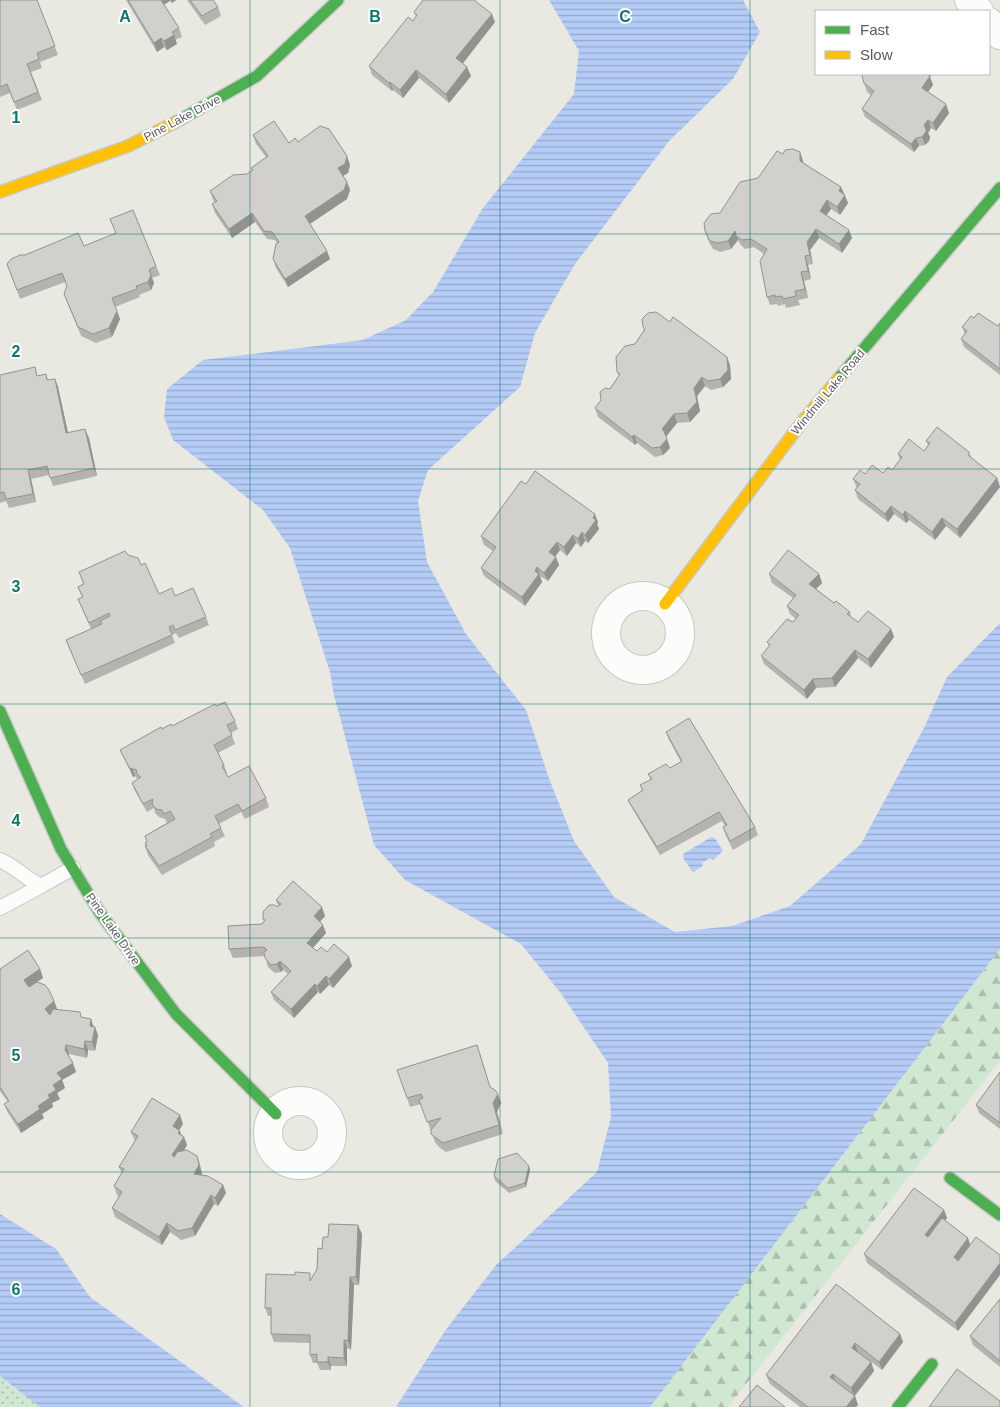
<svg xmlns="http://www.w3.org/2000/svg" width="1000" height="1407" viewBox="0 0 1000 1407" font-family="Helvetica,sans-serif">
<style>
.grass{fill:url(#grass-dots)}
.forest{fill:url(#forest-firs)}
.water{fill:url(#water-rules)}
.lines{fill:none;stroke-linecap:round;stroke-linejoin:round}
.lane-casing{stroke:#c7c7c6;stroke-width:16}
.street-casing{stroke:#c7c7c6;stroke-width:30}
.fast-casing{stroke:#c8c8c8;stroke-width:14}
.slow-casing{stroke:#c8c8c8;stroke-width:14}
.lane{stroke:#fcfcfb;stroke-width:14}
.street{stroke:#fcfcfb;stroke-width:28}
.fast{stroke:#4caf50;stroke-width:11}
.slow{stroke:#ffc107;stroke-width:11}
.wall{fill:#b4b3af}
.shaded-wall{fill:#92928f}
.building{fill:#d1d0cc;stroke:#92928f}
.grid{fill:none;stroke:#0f766e;stroke-width:1;stroke-opacity:0.55}
.labels{text-anchor:middle;stroke-width:4;stroke-linejoin:round;paint-order:stroke}
.street-label{font-size:12px;fill:#585a61;stroke:#fff}
.grid-label{font-size:16px;text-anchor:middle;font-weight:bold;fill:#0f766e;stroke:#fff;stroke-width:4;stroke-linejoin:round;paint-order:stroke}
</style>
<defs>
<pattern id="grass-dots" width="8" height="8" patternUnits="userSpaceOnUse" patternTransform="scale(1.25)"><rect width="8" height="8" fill="#d0e7d2"/><path d="M2 2h.1M6 6h.1" fill="none" stroke="#acbeae" stroke-width="1.8" stroke-linecap="round"/></pattern>
<pattern id="forest-firs" width="22" height="20" patternUnits="userSpaceOnUse" patternTransform="scale(1.25)"><rect width="22" height="20" fill="#d0e7d2"/><path d="M5 1l3.5 6h-7zM16 11l3.5 6h-7z" fill="#acbeae"/></pattern>
<pattern id="water-rules" width="6" height="5" patternUnits="userSpaceOnUse" patternTransform="scale(1.25)"><rect width="6" height="5" fill="#b4ccf6"/><path d="M0 2.5h6" fill="none" stroke="#95a9cb"/></pattern>
</defs>
<rect width="100%" height="100%" fill="#e9e9e2"/>
<polygon class="grass" points="0,1376 40,1407 0,1407"/>
<polygon class="forest" points="1000,949 1000,1061 728,1407 650,1407"/>
<g class="water">
<polygon points="549,0 743,0 760,32 733,79 669,141 575,264 535,333 520,387 428,470 418,501 427,562 466,634 526,710 550,781 574,841 614,897 675,932 732,926 790,906 861,844 924,728 947,677 1000,623 1000,949 650,1407 396,1407 447,1328 497,1264 597,1172 611,1117 608,1063 560,992 521,944 405,880 374,845 334,695 330,672 290,548 263,510 173,440 164,417 167,389 203,360 363,340 406,320 433,292 483,208 574,94 579,51"/>
<polygon points="711,837 715,838 723,851 713,860 710,858 702,863 703,866 693,872 683,858 683,854"/>
<polygon points="0,1214 56,1249 90,1297 244,1407 40,1407 0,1376"/>
</g>
<g class="lines">
<defs>
<g id="lane">
<path d="M 0,860 C 15,866 26,879 41,886 L 73,868"/>
<polyline points="0,908 41,886"/>
</g>
<g id="street">
<polyline points="969,0 979,11"/>
<polyline points="989,22 1000,35"/>
<circle cx="643" cy="633" r="37"/>
<circle cx="300" cy="1133" r="32"/>
</g>
<g id="fast">
<polyline points="176,122 257,76 338,0"/>
<polyline points="838,379 1000,188"/>
<polyline points="0,711 61,849 100,913 176,1014 276,1114"/>
<polyline points="950,1178 1000,1215"/>
<polyline points="898,1407 932,1364"/>
</g>
<g id="slow">
<polyline points="0,192 128,146 176,122"/>
<polyline points="665,604 802,422 838,379"/>
</g>
</defs>
<use href="#lane" class="lane-casing"/>
<use href="#street" class="street-casing"/>
<use href="#fast" class="fast-casing"/>
<use href="#slow" class="slow-casing"/>
<use href="#lane" class="lane"/>
<use href="#street" class="street"/>
<use href="#fast" class="fast"/>
<use href="#slow" class="slow"/>
</g>
<g class="wall">
<polygon points="0,0 37,0 58,55 40,62 42,68 31,72 42,100 17,110 10,93 0,97"/>
<polygon points="126,0 176,0 172,3 170,1 164,4 179,28 182,37 175,40 177,44 167,50 164,47 157,52"/>
<polygon points="187,0 213,0 218,7 221,16 205,25"/>
<polygon points="414,12 495,22 463,63 471,76 449,103 419,78 403,98 393,90 392,91 372,75 369,66 413,21 416,17"/>
<polygon points="863,74 932,74 930,77 933,85 928,92 949,113 936,131 931,128 928,133 930,137 929,141 925,145 919,146 914,152 865,117 862,109 871,95 867,92 864,83"/>
<polygon points="253,135 289,143 298,142 350,165 348,173 343,176 347,182 350,190 347,199 310,224 330,259 288,287 276,268 273,259 277,243 275,240 267,239 255,222 232,238 215,213 212,204 215,203 213,200 210,191 247,174 252,171 251,168 266,157 256,144"/>
<polygon points="800,152 803,163 841,187 848,203 840,215 831,209 826,215 852,238 842,253 819,238 810,250 813,264 808,265 811,279 804,281 808,298 798,300 800,305 786,308 785,304 778,306 777,304 770,305 767,297 764,254 754,247 745,249 740,244 738,240 731,249 720,252 713,249 708,240 705,231 720,213 783,154"/>
<polygon points="84,246 156,266 160,275 152,278 154,283 151,290 139,295 140,297 115,307 120,319 112,337 96,343 81,336 64,294 67,286 65,282 20,299 7,264 25,255"/>
<polygon points="974,318 998,326 1000,323 1000,375 964,347 961,339 965,334 962,327"/>
<polygon points="643,327 730,365 731,379 723,387 711,390 705,386 697,396 700,411 690,422 677,423 666,436 670,448 663,455 655,457 637,443 635,445 598,417 595,408 619,376 617,372 644,330"/>
<polygon points="46,374 48,380 55,379 58,387 68,433 89,438 97,476 53,486 49,475 31,479 36,502 9,508 6,501 0,503 0,375 38,376"/>
<polygon points="926,441 969,452 972,459 997,478 1000,487 960,538 946,526 935,540 909,520 906,523 894,514 888,522 858,499 855,490 857,488 853,479 865,474 883,473 892,470 900,460 898,454 924,451 928,445"/>
<polygon points="526,484 598,522 597,524 599,529 588,543 585,541 581,547 576,543 567,556 560,550 555,557 559,565 548,581 540,576 540,577 542,582 525,606 484,576 481,568 493,551 484,545 481,536"/>
<polygon points="128,555 141,565 159,594 175,596 206,617 209,625 179,638 176,633 172,635 175,643 85,684 66,640 91,629 78,599 82,597 78,587 83,584 79,572"/>
<polygon points="769,574 819,574 822,583 816,589 834,603 850,612 851,617 858,622 891,629 894,637 871,668 858,658 835,687 816,688 807,699 764,664 761,656 769,646 767,642 793,622 796,619 790,614 787,606 793,598 772,583"/>
<polygon points="216,706 235,721 238,729 231,733 235,744 218,753 224,765 227,773 226,774 228,777 266,798 269,807 245,819 241,812 219,824 225,836 214,842 215,846 162,875 148,855 145,846 146,846 145,843 147,842 145,836 173,819 167,823 165,819 159,817 155,813 154,808 147,812 135,791 132,783 139,779 138,778 137,779 135,776 133,777 124,758 120,750 162,729 172,726"/>
<polygon points="666,732 755,827 758,835 733,850 726,836 723,827 725,826 722,821 660,855 632,808 628,800 642,791 640,785 651,780 648,774 670,768 681,762 669,740"/>
<polygon points="276,900 325,916 320,922 326,933 313,948 317,951 327,952 352,966 333,988 329,985 320,994 318,992 294,1018 274,1000 271,992 288,974 283,970 281,972 275,973 268,967 265,956 233,958 229,949 262,924 264,921 263,919 278,906"/>
<polygon points="0,969 40,969 43,978 37,982 54,1001 57,1009 82,1018 94,1026 98,1035 95,1051 88,1050 87,1058 69,1054 68,1056 76,1072 62,1080 65,1088 57,1093 60,1099 52,1103 53,1107 42,1114 44,1118 21,1133 8,1113 4,1104 8,1102 0,1091"/>
<polygon points="480,1054 490,1087 501,1103 497,1112 503,1134 446,1152 439,1147 435,1142 421,1104 410,1107 407,1098"/>
<polygon points="1000,1072 1000,1129 979,1113 976,1105"/>
<polygon points="183,1124 179,1130 181,1135 184,1137 187,1145 184,1151 197,1156 200,1164 202,1174 202,1175 223,1185 226,1193 218,1206 214,1204 195,1236 181,1240 170,1232 162,1245 115,1217 112,1208 119,1196 117,1195 114,1186 122,1173 119,1167 135,1141 131,1132"/>
<polygon points="530,1170 526,1187 509,1193 495,1181 494,1176"/>
<polygon points="944,1210 947,1218 945,1221 970,1244 958,1331 867,1263 864,1254"/>
<polygon points="362,1234 359,1285 354,1285 351,1350 347,1348 347,1366 331,1366 331,1370 320,1370 317,1363 313,1363 310,1355 310,1343 274,1342 271,1334 271,1316 268,1316 265,1308 312,1278 317,1269 322,1249 328,1237"/>
<polygon points="836,1284 900,1334 903,1342 882,1370 858,1352 871,1362 874,1371 855,1396 858,1405 856,1407 800,1407 770,1384 766,1375"/>
<polygon points="1000,1299 1000,1367 973,1345 970,1336"/>
</g>
<g class="shaded-wall">
<polygon points="160,0 170,0 170,1 162,6"/>
<polygon points="171,0 176,0 172,3"/>
<polygon points="492,14 495,22 460,67 456,58"/>
<polygon points="174,35 177,44 167,50 164,41"/>
<polygon points="161,38 164,47 157,52 154,43"/>
<polygon points="467,67 471,76 449,103 446,94"/>
<polygon points="416,70 419,78 403,98 400,90"/>
<polygon points="925,74 932,74 930,77 933,85 925,96 922,88"/>
<polygon points="390,82 393,90 392,91 389,83"/>
<polygon points="946,104 949,113 936,131 933,123"/>
<polygon points="928,120 931,128 928,133 930,137 929,141 925,145 922,137 924,125"/>
<polygon points="916,138 919,146 914,152 911,144"/>
<polygon points="800,152 803,161 804,169 800,161"/>
<polygon points="347,156 350,165 348,173 341,177 338,168"/>
<polygon points="347,182 350,190 347,199 308,225 305,216"/>
<polygon points="841,187 848,203 840,215 837,207 839,191"/>
<polygon points="827,200 831,209 823,220 820,211"/>
<polygon points="252,213 255,222 232,238 229,229"/>
<polygon points="816,229 819,238 810,250 813,264 810,255 807,242"/>
<polygon points="849,230 852,238 842,253 839,244"/>
<polygon points="735,231 738,240 731,249 728,241"/>
<polygon points="327,251 330,259 288,287 285,279"/>
<polygon points="805,256 808,265 811,279 808,271"/>
<polygon points="801,272 804,281 808,298 805,289"/>
<polygon points="151,275 154,283 151,290 148,282"/>
<polygon points="117,311 120,319 112,337 109,328"/>
<polygon points="727,357 730,365 731,379 723,387 720,379"/>
<polygon points="702,377 705,386 697,396 700,411 690,422 687,413 694,388"/>
<polygon points="55,379 58,387 70,442 66,433"/>
<polygon points="674,414 677,423 665,438 662,429"/>
<polygon points="85,429 89,438 97,476 94,468"/>
<polygon points="634,435 637,443 635,445 632,437"/>
<polygon points="667,439 670,448 663,455 660,447"/>
<polygon points="28,470 31,479 36,502 33,494"/>
<polygon points="997,478 1000,487 960,538 957,529"/>
<polygon points="891,506 894,514 888,522 885,514"/>
<polygon points="905,511 909,520 906,523 903,515"/>
<polygon points="595,514 598,522 597,524 599,529 588,543 585,535 593,518"/>
<polygon points="942,518 946,526 935,540 932,532"/>
<polygon points="582,532 585,541 581,547 578,539"/>
<polygon points="573,535 576,543 567,556 564,547"/>
<polygon points="557,542 560,550 552,561 549,552"/>
<polygon points="556,557 559,565 548,581 544,573"/>
<polygon points="537,567 542,582 525,606 522,597"/>
<polygon points="819,574 822,583 812,593 809,584"/>
<polygon points="891,629 894,637 871,668 868,659"/>
<polygon points="855,650 858,658 835,687 832,678"/>
<polygon points="813,679 816,688 807,699 804,690"/>
<polygon points="132,768 135,776 133,777 130,769"/>
<polygon points="322,907 325,916 317,925 314,916"/>
<polygon points="323,925 326,933 310,951 307,943"/>
<polygon points="349,957 352,966 333,988 329,979"/>
<polygon points="280,961 283,970 281,972 277,964"/>
<polygon points="40,969 43,978 27,988 24,980"/>
<polygon points="326,976 329,985 320,994 317,986"/>
<polygon points="315,984 318,992 294,1018 291,1009"/>
<polygon points="54,1001 57,1009 48,1017 45,1009"/>
<polygon points="91,1019 94,1028 90,1026"/>
<polygon points="95,1027 98,1035 95,1051 92,1042"/>
<polygon points="85,1041 88,1050 87,1058 84,1049"/>
<polygon points="66,1045 69,1054 68,1059 65,1050"/>
<polygon points="73,1063 76,1072 62,1080 65,1088 57,1093 60,1099 52,1103 53,1107 42,1114 44,1118 21,1133 18,1124 48,1095 57,1073"/>
<polygon points="498,1094 501,1103 497,1112 503,1134 493,1103"/>
<polygon points="180,1115 183,1124 176,1135 173,1126"/>
<polygon points="180,1131 183,1139 184,1137 187,1145 175,1164 172,1155 178,1133"/>
<polygon points="197,1156 202,1174 198,1183 194,1174"/>
<polygon points="529,1166 530,1170 526,1187 525,1183"/>
<polygon points="223,1185 226,1193 218,1206 215,1198"/>
<polygon points="211,1195 214,1204 195,1236 192,1228"/>
<polygon points="944,1210 947,1218 928,1243 925,1235"/>
<polygon points="167,1223 170,1232 162,1245 159,1237"/>
<polygon points="358,1225 362,1234 359,1285 356,1277"/>
<polygon points="968,1238 971,1247 957,1266 954,1257"/>
<polygon points="1000,1263 1000,1275 958,1331 955,1323"/>
<polygon points="350,1277 354,1285 351,1350 348,1341"/>
<polygon points="900,1334 903,1342 882,1370 879,1362"/>
<polygon points="344,1340 347,1348 347,1366 344,1358"/>
<polygon points="855,1343 858,1352 855,1356 852,1348"/>
<polygon points="328,1357 331,1366 331,1370 328,1362"/>
<polygon points="871,1362 874,1371 854,1396 851,1388"/>
<polygon points="833,1374 836,1383 830,1377"/>
<polygon points="855,1396 858,1405 856,1407 846,1407"/>
</g>
<g class="building">
<polygon points="0,0 37,0 55,46 37,53 39,59 27,64 38,92 14,102 7,84 0,87"/>
<polygon points="128,0 161,0 179,28 172,32 174,35 164,41 161,38 154,43"/>
<polygon points="190,0 213,0 218,7 202,16"/>
<polygon points="423,0 474,0 492,14 456,58 467,67 446,94 416,70 400,90 390,82 389,83 369,66 408,17 413,21 417,15 414,12"/>
<polygon points="863,74 926,74 930,76 922,88 946,104 933,123 928,120 924,125 926,129 926,132 922,137 916,138 911,144 862,109 874,91 864,83 862,76"/>
<polygon points="274,121 289,143 295,138 298,142 320,126 329,129 347,156 345,164 338,168 347,182 344,190 305,216 327,251 285,279 273,259 276,244 279,242 272,232 264,231 252,213 229,229 212,204 217,201 210,191 233,175 247,174 253,170 251,168 268,156 253,135"/>
<polygon points="793,149 800,152 800,161 841,187 839,191 845,195 837,207 827,200 820,211 849,230 839,244 816,229 807,242 810,255 805,256 808,271 801,272 805,289 795,291 796,296 783,299 782,296 775,297 775,295 767,297 760,261 767,249 751,239 742,240 736,236 735,231 728,241 717,243 710,241 705,231 704,223 711,214 720,213 740,182 758,178 777,151 783,154 785,150"/>
<polygon points="133,210 156,266 149,270 151,275 148,282 136,286 137,289 112,298 117,311 109,328 93,334 78,327 64,294 67,286 62,273 17,290 7,264 11,259 20,255 25,255 78,233 84,246 116,233 110,219"/>
<polygon points="656,312 670,322 673,317 727,357 728,370 720,379 708,381 702,377 694,388 697,402 687,413 674,414 662,429 664,431 667,439 660,447 652,448 634,435 632,437 595,408 601,400 600,392 605,388 610,389 620,374 617,372 616,357 625,346 635,344 645,329 643,327 642,319 648,313"/>
<polygon points="978,313 998,326 1000,323 1000,369 961,339 967,331 962,327 971,316 974,318"/>
<polygon points="35,367 37,376 46,374 47,380 55,379 66,433 85,429 94,468 50,478 47,466 28,470 33,494 6,499 4,492 0,493 0,375"/>
<polygon points="937,427 969,452 969,456 997,478 957,529 942,518 932,532 905,511 903,515 891,506 885,514 855,490 860,484 853,479 860,470 865,474 872,465 883,473 888,467 892,470 902,457 898,454 909,439 924,451 930,443 926,441"/>
<polygon points="535,471 595,514 593,518 596,520 585,535 582,532 578,539 573,535 564,547 557,542 549,552 556,557 544,573 537,567 535,571 539,574 522,597 481,568 496,547 481,536 521,481 526,484"/>
<polygon points="788,550 819,574 809,584 834,603 836,601 850,612 847,614 858,622 868,611 891,629 868,659 855,650 832,678 813,679 804,690 761,656 770,645 767,642 787,619 793,622 799,615 787,606 796,595 769,574"/>
<polygon points="125,551 128,555 138,558 141,565 145,563 159,594 172,588 175,596 193,588 206,617 175,630 173,625 169,627 172,635 81,675 66,640 102,624 100,621 110,616 109,613 89,623 78,599 83,597 78,587 84,584 79,572"/>
<polygon points="225,702 235,721 227,725 232,735 214,745 224,765 222,766 228,777 249,766 266,798 242,811 238,804 215,816 221,828 210,834 212,837 159,866 145,846 147,846 145,843 147,842 145,836 175,819 170,811 164,814 162,810 156,809 152,804 153,799 143,804 132,783 141,777 137,774 136,769 134,770 132,768 130,769 120,750 161,727 162,729 171,724 172,726 215,704 216,706"/>
<polygon points="689,718 755,827 730,841 723,827 727,825 719,812 657,847 628,800 643,790 640,785 652,779 648,774 666,764 670,768 682,761 666,732"/>
<polygon points="293,881 322,907 314,916 323,925 307,943 317,951 321,947 327,952 334,944 349,957 329,979 326,976 317,986 315,984 291,1009 271,992 291,971 280,961 277,964 271,965 265,958 264,952 267,950 264,947 229,949 228,926 262,924 265,920 263,919 263,912 269,905 275,905 277,907 281,904 276,900"/>
<polygon points="28,950 40,969 24,980 29,987 37,982 45,985 49,990 54,1001 45,1009 50,1015 53,1009 80,1012 81,1017 91,1019 90,1026 95,1027 92,1042 85,1041 84,1049 66,1045 65,1050 73,1063 57,1073 62,1079 53,1085 56,1090 48,1095 50,1098 38,1106 40,1109 18,1124 4,1104 9,1101 0,1087 0,969"/>
<polygon points="477,1045 490,1087 495,1090 498,1094 493,1103 499,1125 443,1143 436,1138 431,1134 431,1130 441,1118 427,1122 419,1100 423,1098 421,1094 407,1098 397,1070"/>
<polygon points="1000,1072 1000,1123 976,1105"/>
<polygon points="152,1098 180,1115 173,1126 180,1131 178,1133 184,1137 172,1155 174,1157 177,1152 187,1150 197,1156 199,1165 194,1174 208,1176 223,1185 215,1198 211,1195 192,1228 178,1231 167,1223 159,1237 112,1208 122,1192 114,1186 124,1169 119,1167 138,1136 131,1132"/>
<polygon points="517,1153 529,1166 525,1183 508,1188 494,1176 498,1159"/>
<polygon points="914,1188 944,1210 925,1235 928,1237 942,1218 968,1238 954,1257 958,1261 976,1237 1000,1255 1000,1263 955,1323 864,1254"/>
<polygon points="329,1224 358,1225 356,1277 350,1277 348,1341 344,1340 344,1358 328,1357 328,1362 317,1362 317,1354 310,1355 310,1335 271,1334 271,1308 265,1308 266,1274 295,1275 295,1272 310,1273 310,1281 317,1269 318,1248 322,1249 323,1237 328,1237"/>
<polygon points="836,1284 900,1334 879,1362 855,1343 852,1348 871,1362 851,1388 833,1374 830,1377 855,1396 846,1407 808,1407 766,1375"/>
<polygon points="1000,1299 1000,1361 970,1336"/>
<polygon points="957,1369 1000,1401 1000,1407 929,1407"/>
<polygon points="757,1385 785,1407 739,1407"/>
</g>
<path class="grid" d="M 250,0 L 250,1407M 500,0 L 500,1407M 750,0 L 750,1407M 0,234 L 1000,234M 0,469 L 1000,469M 0,704 L 1000,704M 0,938 L 1000,938M 0,1172 L 1000,1172"/>
<g class="labels">
<g class="street-label">
<text transform="translate(182 118) rotate(-28)" y="4">Pine Lake Drive</text>
<text transform="translate(828 392) rotate(-50)" y="4">Windmill Lake Road</text>
<text transform="translate(113 929) rotate(55)" y="4">Pine Lake Drive</text>
</g>
</g>
<g class="grid-label">
<text x="125" y="22">A</text>
<text x="375" y="22">B</text>
<text x="625" y="22">C</text>
<text x="16" y="123">1</text>
<text x="16" y="357">2</text>
<text x="16" y="592">3</text>
<text x="16" y="826">4</text>
<text x="16" y="1061">5</text>
<text x="16" y="1295">6</text>
</g>
<rect x="815" y="10" width="175" height="65" fill="#ffffff" stroke="#bcbdc0"/>
<rect x="825" y="26" width="25" height="8" fill="#4caf50" stroke="#bcbdc0"/>
<text x="860" y="35" font-size="15" fill="#585a61">Fast</text>
<rect x="825" y="51" width="25" height="8" fill="#ffc107" stroke="#bcbdc0"/>
<text x="860" y="60" font-size="15" fill="#585a61">Slow</text>
</svg>
